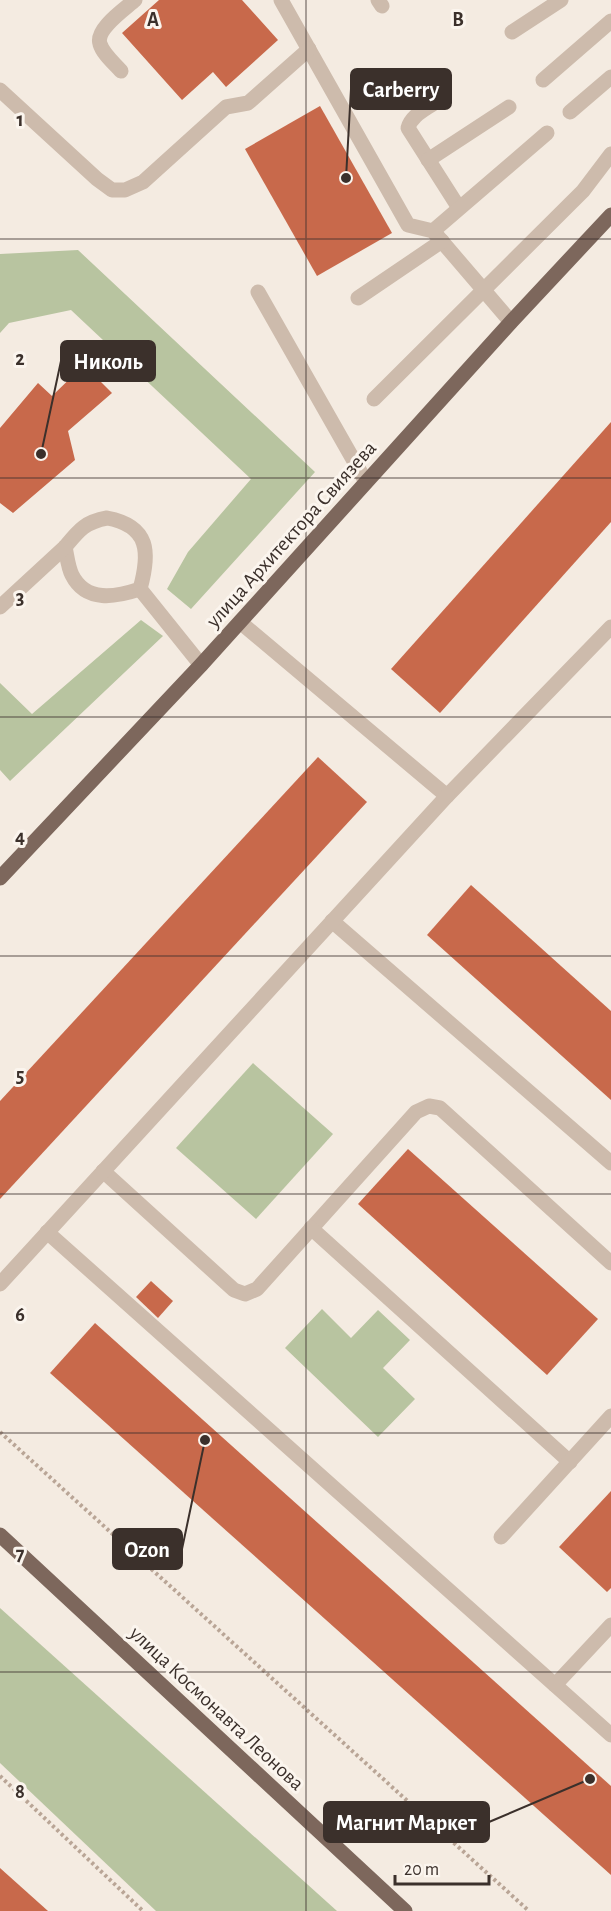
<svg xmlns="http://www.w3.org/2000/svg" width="611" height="1911" viewBox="0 0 611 1911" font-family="'Alegreya Sans',sans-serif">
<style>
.green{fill:#b8c4a0}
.building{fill:#c8694b}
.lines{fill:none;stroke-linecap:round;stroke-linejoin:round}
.path{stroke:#b9a596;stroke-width:4;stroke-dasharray:3 3;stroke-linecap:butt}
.minor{stroke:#cdbbac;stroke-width:15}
.major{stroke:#7d675c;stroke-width:15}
.grid{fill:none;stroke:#3b302b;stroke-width:1.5;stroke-opacity:0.55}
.labels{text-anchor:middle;stroke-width:6;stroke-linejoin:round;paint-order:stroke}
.street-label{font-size:21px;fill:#3b302b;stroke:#fbf5ee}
.grid-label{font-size:20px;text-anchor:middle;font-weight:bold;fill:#3b302b;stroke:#fbf5ee;stroke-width:6;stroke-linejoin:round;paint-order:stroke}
.leader{fill:none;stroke:#3b302b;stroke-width:2}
.callout-dot{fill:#3b302b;stroke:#fbf5ee;stroke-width:2}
.callout{fill:#3b302b;stroke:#3b302b;stroke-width:2}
.callout-label{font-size:22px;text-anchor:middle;font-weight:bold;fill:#fff}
</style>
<rect width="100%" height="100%" fill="#f4ebe1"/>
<g class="green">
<polygon points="78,250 315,472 191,609 167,589 188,552 251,479 71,310 9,323 0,333 0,254"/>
<polygon points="141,620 163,636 10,781 0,770 0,683 32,714"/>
<polygon points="253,1063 333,1134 256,1219 176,1148"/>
<polygon points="322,1309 351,1338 378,1310 410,1340 383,1368 415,1399 378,1437 285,1348"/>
<polygon points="0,1608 337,1911 156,1911 0,1763"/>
</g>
<g class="building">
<polygon points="159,0 242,0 278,40 226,87 213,72 182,100 122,33"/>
<polygon points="320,106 392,233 317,276 245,149"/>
<polygon points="84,365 112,393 68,431 75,460 13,513 0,503 0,428 38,383 52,396"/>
<polygon points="611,422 611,522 440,713 391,669"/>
<polygon points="318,757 367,802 0,1199 0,1101"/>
<polygon points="471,885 611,1011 611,1100 427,935"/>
<polygon points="408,1149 598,1319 547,1375 358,1204"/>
<polygon points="151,1281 173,1301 158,1318 136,1297"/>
<polygon points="95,1323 611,1786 611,1875 50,1373"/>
<polygon points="611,1491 611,1588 607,1592 559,1547"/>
<polygon points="0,1868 48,1911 0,1911"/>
</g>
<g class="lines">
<g class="path">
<polyline points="0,1432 529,1911"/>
<polyline points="0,1776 143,1911"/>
</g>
<g class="minor">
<polyline points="281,0 408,225 433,231 511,322"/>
<polyline points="378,0 382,6"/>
<polyline points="512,32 561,0"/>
<path d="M 121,71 C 114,63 103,54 100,44 C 95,29 125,9 135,0"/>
<polyline points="543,80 611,21"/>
<polyline points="0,90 97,179 112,190 125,190 143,182 226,107 248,103 309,49"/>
<path d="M 434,103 C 424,110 411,116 408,128 L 459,208"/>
<polyline points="570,112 611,77"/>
<polyline points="428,160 509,107"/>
<polyline points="433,231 547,133"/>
<polyline points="258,292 366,482"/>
<polyline points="358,298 442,241"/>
<polyline points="374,399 583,191 611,154"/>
<path d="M 107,518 C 150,526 150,553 140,589 C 116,597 86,603 72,575 C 68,567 67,556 65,547 C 79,530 85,522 107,518 Z"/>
<polyline points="140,589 201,665"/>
<polyline points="0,607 65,547"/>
<polyline points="240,622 447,796 611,627"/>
<polyline points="332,921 611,1163"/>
<polyline points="103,1171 234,1290 245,1294 257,1289 416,1112 429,1106 440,1108 611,1263"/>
<polyline points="311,1228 570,1462"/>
<polyline points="47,1232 611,1735"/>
<polyline points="0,1284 447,796"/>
<polyline points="501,1537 611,1416"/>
<polyline points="555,1685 611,1625"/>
</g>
<g class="major">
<polyline points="0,878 201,665 511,322 611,215"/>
<polyline points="0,1535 405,1911"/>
</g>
</g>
<path class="grid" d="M 306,0 L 306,1911M 0,239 L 611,239M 0,478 L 611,478M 0,717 L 611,717M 0,956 L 611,956M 0,1194 L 611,1194M 0,1433 L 611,1433M 0,1672 L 611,1672"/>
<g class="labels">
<g class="street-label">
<text transform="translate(291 534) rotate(-48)" y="7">улица Архитектора Свиязева</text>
<text transform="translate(217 1708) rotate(43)" y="7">улица Космонавта Леонова</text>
</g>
</g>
<g class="grid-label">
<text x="153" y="26">A</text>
<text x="458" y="26">B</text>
<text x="20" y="126">1</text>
<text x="20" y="365">2</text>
<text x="20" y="604">3</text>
<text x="20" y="843">4</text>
<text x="20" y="1082">5</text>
<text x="20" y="1321">6</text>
<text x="20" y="1560">7</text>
<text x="20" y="1798">8</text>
</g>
<path class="leader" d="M346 178L351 89M41 454L61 361M205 1440L182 1549M590 1779L489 1822"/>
<g class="callout-dot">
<circle cx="346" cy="178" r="6"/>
<circle cx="41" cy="454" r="6"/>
<circle cx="205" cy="1440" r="6"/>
<circle cx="590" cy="1779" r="6"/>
</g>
<g class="callout">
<rect x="351" y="69" width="100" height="40" rx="6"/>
<rect x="61" y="341" width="94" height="40" rx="6"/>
<rect x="113" y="1529" width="69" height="40" rx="6"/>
<rect x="324" y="1802" width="165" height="40" rx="6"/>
</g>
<g class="callout-label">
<text x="401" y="97">Carberry</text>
<text x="108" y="369">Николь</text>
<text x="147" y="1557">Ozon</text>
<text x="406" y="1830">Магнит Маркет</text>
</g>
<path d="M395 1875v9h94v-9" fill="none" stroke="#3b302b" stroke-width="3"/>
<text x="404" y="1875" font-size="18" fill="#3b302b" stroke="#fbf5ee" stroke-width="4.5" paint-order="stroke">20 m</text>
</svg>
